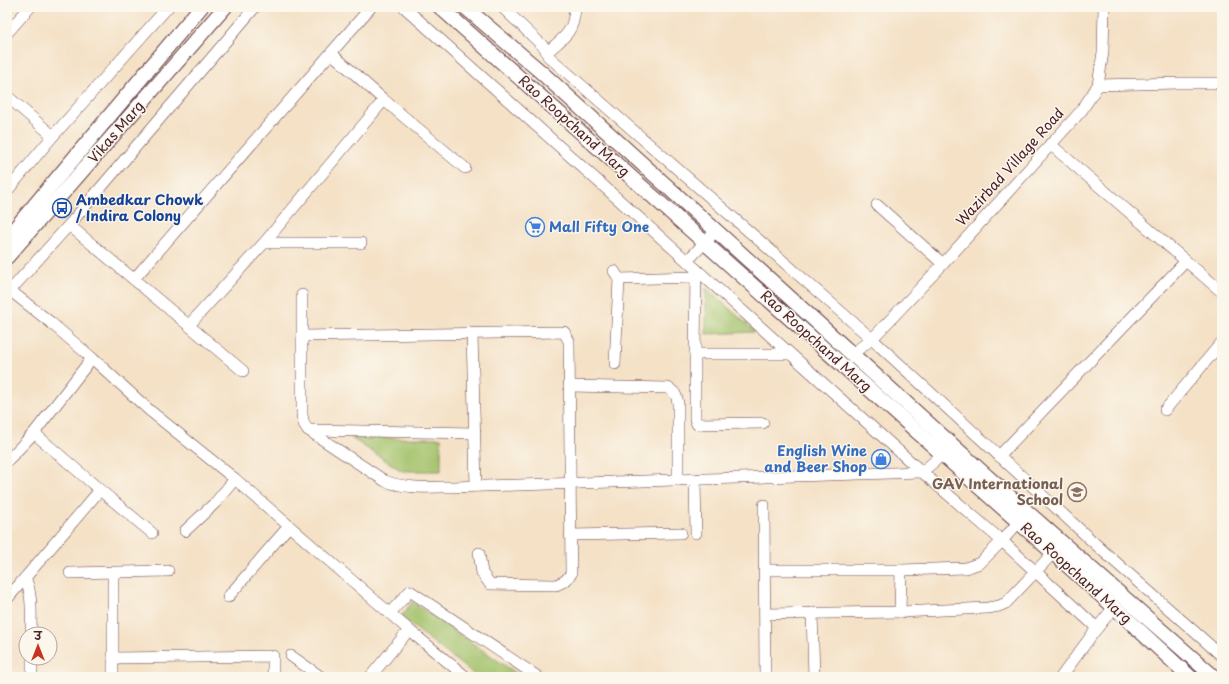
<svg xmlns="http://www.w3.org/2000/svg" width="1229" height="684" viewBox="0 0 1229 684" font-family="'Playpen Sans','Playpen Sans Deva',sans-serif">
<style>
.green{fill:#a2c169;stroke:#76704a}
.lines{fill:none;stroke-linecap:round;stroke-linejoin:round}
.minor-casing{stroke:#643c42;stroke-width:12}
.major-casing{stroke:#643c42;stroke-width:16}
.minor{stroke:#fff;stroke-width:11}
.major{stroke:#fff;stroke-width:14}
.labels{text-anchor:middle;stroke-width:3;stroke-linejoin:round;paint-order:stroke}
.street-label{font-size:14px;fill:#4a1f2b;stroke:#fbf7ec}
.transit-label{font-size:14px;font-weight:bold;fill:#164399;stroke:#fbf7ec;text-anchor:start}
.shop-label{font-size:14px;font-weight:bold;fill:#366cbe;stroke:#fbf7ec;text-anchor:start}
.education-label{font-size:14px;font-weight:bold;fill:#785e54;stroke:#fbf7ec;text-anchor:end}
</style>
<rect width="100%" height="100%" fill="#fbf7ec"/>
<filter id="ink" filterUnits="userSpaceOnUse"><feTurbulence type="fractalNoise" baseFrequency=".025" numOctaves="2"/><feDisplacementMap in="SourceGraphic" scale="8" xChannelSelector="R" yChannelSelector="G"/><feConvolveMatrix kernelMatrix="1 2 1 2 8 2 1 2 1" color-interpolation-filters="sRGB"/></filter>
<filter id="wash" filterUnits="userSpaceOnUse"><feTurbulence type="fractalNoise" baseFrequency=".012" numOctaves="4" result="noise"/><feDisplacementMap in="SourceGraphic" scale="16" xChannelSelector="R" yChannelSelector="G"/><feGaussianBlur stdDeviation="0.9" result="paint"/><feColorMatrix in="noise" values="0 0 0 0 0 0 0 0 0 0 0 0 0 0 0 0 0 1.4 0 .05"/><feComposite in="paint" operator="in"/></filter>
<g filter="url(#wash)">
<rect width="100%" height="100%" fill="#f4e1c6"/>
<g class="green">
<polygon points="706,288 756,332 706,334"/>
<polygon points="351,438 441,438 441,471 402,471"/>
<polygon points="412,602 522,677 477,677 401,617"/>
</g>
</g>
<g filter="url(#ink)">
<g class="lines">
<defs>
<g id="minor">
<polyline points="404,7 922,472 1002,541 1097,628"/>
<polyline points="502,7 545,48 548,56 872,339 1103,551 1222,656"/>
<polyline points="7,33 30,7"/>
<path d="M 547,52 C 565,37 574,32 575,7"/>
<polyline points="331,53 384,100 465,168"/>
<polyline points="1098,85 1179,83 1222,83"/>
<polyline points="7,96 53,136"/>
<polyline points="1050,144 1222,292"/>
<polyline points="7,191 53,136 168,7"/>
<polyline points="877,205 943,264"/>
<polyline points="69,225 243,371"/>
<polyline points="264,243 361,243"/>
<polyline points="687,261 716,231"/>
<polyline points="696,269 695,354 790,354"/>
<polyline points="614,271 619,279 615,364"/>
<polyline points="134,279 371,7"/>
<polyline points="619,279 696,277"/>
<polyline points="7,288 50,322 92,358 149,410 235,479 409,630 466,677"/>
<polyline points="7,294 69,225 255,7"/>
<path d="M 302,295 L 302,415 L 304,424 L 308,430 L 385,481 C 406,489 431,487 453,487 L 922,472 L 943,454"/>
<polyline points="189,325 264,243 384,100"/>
<polyline points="472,333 476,486"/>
<polyline points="302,336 564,332 569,341 571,574 565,581 556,585 490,584 482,573 479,553"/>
<polyline points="695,354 695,419 697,424 763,423"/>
<polyline points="852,354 872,339 943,264 1082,110 1098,85 1103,52 1104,7"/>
<path d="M 569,386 L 668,388 C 675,392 677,396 678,403 L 678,480"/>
<polyline points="1165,410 1222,342"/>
<polyline points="308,430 475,433"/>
<polyline points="34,433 100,490 152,533"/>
<polyline points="999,456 1186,261"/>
<polyline points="7,461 34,433 92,358"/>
<polyline points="695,479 696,533"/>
<polyline points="764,505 765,677"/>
<polyline points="185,531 215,503 235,479"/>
<polyline points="570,535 681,533"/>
<polyline points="765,570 901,570 966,568 980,563 1002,541 1023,517"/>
<polyline points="70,573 168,571"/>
<polyline points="113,573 113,677"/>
<path d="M 25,578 C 33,594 31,616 31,634"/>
<polyline points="228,597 289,526"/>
<polyline points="7,599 100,490"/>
<polyline points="900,612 901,570"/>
<polyline points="390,613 410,591 538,677"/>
<polyline points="812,613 814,677"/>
<polyline points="765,614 900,612 988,608 999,606 1006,603 1053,553"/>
<polyline points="291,656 321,677"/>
<polyline points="32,658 32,677"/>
<polyline points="113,658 273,656 273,677"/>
<polyline points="370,677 409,630"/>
<polyline points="1061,677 1094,632 1114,607"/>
</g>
<g id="major">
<polyline points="440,7 1114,607 1190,677"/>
<polyline points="465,7 541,72 982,472 1214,677"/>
<polyline points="7,238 201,7"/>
<polyline points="7,257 225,7"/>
</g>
</defs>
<use href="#minor" class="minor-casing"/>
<use href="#major" class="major-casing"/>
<use href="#minor" class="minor"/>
<use href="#major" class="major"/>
</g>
</g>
<defs>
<symbol id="bus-ring" viewBox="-11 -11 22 22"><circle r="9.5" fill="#fbf7ec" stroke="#1a4fb4" stroke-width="1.5"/><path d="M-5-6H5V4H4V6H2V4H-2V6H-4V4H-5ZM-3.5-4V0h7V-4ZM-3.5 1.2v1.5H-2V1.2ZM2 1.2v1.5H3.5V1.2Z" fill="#1a4fb4"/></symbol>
<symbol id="supermarket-ring" viewBox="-11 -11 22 22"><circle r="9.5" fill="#fbf7ec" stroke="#3f7fe0" stroke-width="1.5"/><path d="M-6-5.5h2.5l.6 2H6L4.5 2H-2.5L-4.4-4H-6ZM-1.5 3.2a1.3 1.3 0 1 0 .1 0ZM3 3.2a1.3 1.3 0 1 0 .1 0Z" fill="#3f7fe0"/></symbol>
<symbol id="shop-ring" viewBox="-11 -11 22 22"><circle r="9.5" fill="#fbf7ec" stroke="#3f7fe0" stroke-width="1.5"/><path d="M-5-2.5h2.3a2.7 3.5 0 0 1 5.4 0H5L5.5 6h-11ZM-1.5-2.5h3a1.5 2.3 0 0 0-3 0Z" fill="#3f7fe0"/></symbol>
<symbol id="school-ring" viewBox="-11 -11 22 22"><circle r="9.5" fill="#fbf7ec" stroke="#8d6e63" stroke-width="1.5"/><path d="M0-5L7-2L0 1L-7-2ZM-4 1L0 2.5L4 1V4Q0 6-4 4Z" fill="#8d6e63"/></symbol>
</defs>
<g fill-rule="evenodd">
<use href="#bus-ring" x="51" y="197" width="22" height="22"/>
<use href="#supermarket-ring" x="524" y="216" width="22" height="22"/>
<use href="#shop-ring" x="870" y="448" width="22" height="22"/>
<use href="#school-ring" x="1066" y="481" width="22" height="22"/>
</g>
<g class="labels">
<g class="street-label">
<text transform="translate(574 126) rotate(42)" y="5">Rao Roopchand Marg</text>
<text transform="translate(116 132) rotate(-49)" y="5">Vikas Marg</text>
<text transform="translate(1010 167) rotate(-48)" y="5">Wazirbad Village Road</text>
<text transform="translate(816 341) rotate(42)" y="5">Rao Roopchand Marg</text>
<text transform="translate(1076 573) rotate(42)" y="5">Rao Roopchand Marg</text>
</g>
<g class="transit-label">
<text x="76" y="205">Ambedkar Chowk<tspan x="76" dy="16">/ Indira Colony</tspan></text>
</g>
<g class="shop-label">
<text x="549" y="232">Mall Fifty One</text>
<text x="867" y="456" text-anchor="end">English Wine<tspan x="867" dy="16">and Beer Shop</tspan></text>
</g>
<g class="education-label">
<text x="1063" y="489">GAV International<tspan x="1063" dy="16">School</tspan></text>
</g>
</g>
<rect width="1229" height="684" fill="none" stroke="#fbf7ec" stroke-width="24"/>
<g transform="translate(38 646)"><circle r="19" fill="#fbf7ec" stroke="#b4a19f"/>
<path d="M0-3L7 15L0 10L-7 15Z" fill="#c8321e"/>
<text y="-6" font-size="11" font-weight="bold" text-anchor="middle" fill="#4a1f2b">उ</text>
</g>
</svg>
